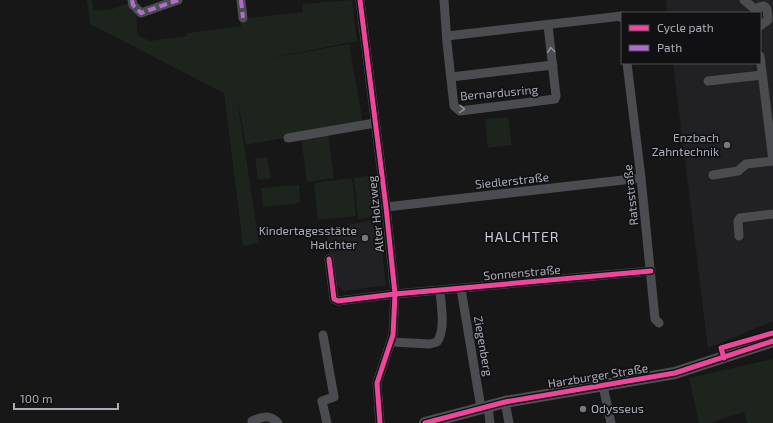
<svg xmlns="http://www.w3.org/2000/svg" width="773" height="423" viewBox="0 0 773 423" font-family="'Exo 2',sans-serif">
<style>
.built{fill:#212123}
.green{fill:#1d241e}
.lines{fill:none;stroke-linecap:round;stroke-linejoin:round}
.minor{stroke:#4b4c50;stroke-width:9}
.major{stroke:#4d4f52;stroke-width:12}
.quiet{stroke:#b06ccc;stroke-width:4;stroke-dasharray:8 4;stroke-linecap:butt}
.cycleway-casing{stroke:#111113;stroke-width:8}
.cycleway{stroke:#ed469a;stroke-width:5}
.oneway{stroke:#8c9099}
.poi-dot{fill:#757880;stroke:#111113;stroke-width:1.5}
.labels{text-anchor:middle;stroke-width:3.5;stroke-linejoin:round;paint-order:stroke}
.street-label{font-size:12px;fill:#a8adb8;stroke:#111113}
.poi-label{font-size:12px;fill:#a8adb8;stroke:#111113;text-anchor:end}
.quarter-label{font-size:14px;letter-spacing:1px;fill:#c9ccd4;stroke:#111113}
</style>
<rect width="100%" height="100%" fill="#171717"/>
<g class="built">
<polygon points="666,0 773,0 773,321 708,348 673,63 760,63 760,13 667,13"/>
<polygon points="378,219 386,285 344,291 333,282 327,229"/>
</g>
<g class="green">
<polygon points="87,0 92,0 94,11 112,9 129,3 130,10 136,15 138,35 150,41 187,36 187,33 241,26 241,19 303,12 302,4 352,0 357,41 262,60 349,44 363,123 246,145 236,92 259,243 243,246 224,93 90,24"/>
<polygon points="508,117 512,145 488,148 485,119"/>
<polygon points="328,134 334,178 307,182 301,137"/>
<polygon points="267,157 271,178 258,180 255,158"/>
<polygon points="371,175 376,216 358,219 354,178"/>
<polygon points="352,178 356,216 318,220 314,183"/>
<polygon points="299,185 300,203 263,207 261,188"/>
<polygon points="773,359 773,423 747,423 744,412 710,423 699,423 689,378"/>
</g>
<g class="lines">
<g class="minor">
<polyline points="132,0 133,5 141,13 178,0"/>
<polyline points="241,0 243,18"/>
<polyline points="360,0 386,207 395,294 393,335 377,383 380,423"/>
<polyline points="444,0 447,43 454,106 460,111 555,99 556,96 548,25"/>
<polyline points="744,0 756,10"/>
<polyline points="755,13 759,7 764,6 767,9 768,20 760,26"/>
<polyline points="447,36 622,16 622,18"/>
<polyline points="627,63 641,178 655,319 659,323"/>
<polyline points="451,77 553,65"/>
<polyline points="708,81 762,75"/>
<polyline points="288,138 375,123"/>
<polyline points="713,175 738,171 746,164 773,161 760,56"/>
<polyline points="386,207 641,178"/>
<polyline points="739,236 738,221 740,218 773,214"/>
<polyline points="329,259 334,299 338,301 395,294 651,271"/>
<polyline points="461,289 481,408"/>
<polyline points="323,335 334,397 322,401 327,423"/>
<path d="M 391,342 L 430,344 L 437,342 C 446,329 441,306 440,291"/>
<polyline points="603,386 611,423"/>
<polyline points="505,402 509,423"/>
<polyline points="488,406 490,423"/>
<path d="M 253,423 L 252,421 C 263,417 269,414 278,423"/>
</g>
<polyline class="major" points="425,423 505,402 675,373 773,341"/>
<g class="quiet">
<polyline points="132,0 133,5 141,13 178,0"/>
<polyline points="241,0 243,18"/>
</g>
<defs>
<g id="cycleway">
<polyline points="360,0 386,207 395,294 393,335 377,383 380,423"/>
<polyline points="329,259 334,299 338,301 395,294 651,271"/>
<polyline points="724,358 721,348 773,333"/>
<polyline points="425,423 505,402 675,373 773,341"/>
</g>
</defs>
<use href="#cycleway" class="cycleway-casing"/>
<use href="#cycleway" class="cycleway"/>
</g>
<defs><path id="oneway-chevron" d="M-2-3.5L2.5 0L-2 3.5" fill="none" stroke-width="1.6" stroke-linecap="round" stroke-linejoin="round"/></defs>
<g class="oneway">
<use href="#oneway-chevron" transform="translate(551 50) rotate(-97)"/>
<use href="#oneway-chevron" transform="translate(462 109) rotate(3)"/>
</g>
<g class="poi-dot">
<circle cx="727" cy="145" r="4"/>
<circle cx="365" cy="238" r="4"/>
<circle cx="583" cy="409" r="4"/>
</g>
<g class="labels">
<g class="street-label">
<text transform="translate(499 93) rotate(-5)" y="4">Bernardusring</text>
<text transform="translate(512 181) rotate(-6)" y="4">Siedlerstraße</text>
<text transform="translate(631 195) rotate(-96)" y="4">Ratsstraße</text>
<text transform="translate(376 214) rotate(-96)" y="4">Alter Holzweg</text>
<text transform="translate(522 273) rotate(-5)" y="4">Sonnenstraße</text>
<text transform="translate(483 346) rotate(80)" y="4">Ziegenberg</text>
<text transform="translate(598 376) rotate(-9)" y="4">Harzburger Straße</text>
</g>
<g class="poi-label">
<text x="719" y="142">Enzbach<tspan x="719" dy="14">Zahntechnik</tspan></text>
<text x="357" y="235">Kindertagesstätte<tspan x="357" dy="14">Halchter</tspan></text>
<text x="591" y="413" text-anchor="start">Odysseus</text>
</g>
<g class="quarter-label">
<text x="522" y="242">HALCHTER</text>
</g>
</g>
<rect x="621" y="12" width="140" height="52" fill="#111113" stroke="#4d4f55"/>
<rect x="629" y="25" width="20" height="6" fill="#ed469a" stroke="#4d4f55"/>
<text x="657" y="32" font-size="12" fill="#a8adb8">Cycle path</text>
<rect x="629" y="45" width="20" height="6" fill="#b06ccc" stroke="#4d4f55"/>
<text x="657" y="52" font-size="12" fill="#a8adb8">Path</text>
<path d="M14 403v6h104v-6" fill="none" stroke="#a8adb8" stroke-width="2"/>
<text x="20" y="403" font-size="12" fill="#a8adb8" stroke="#111113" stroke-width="3" paint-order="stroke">100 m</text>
</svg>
